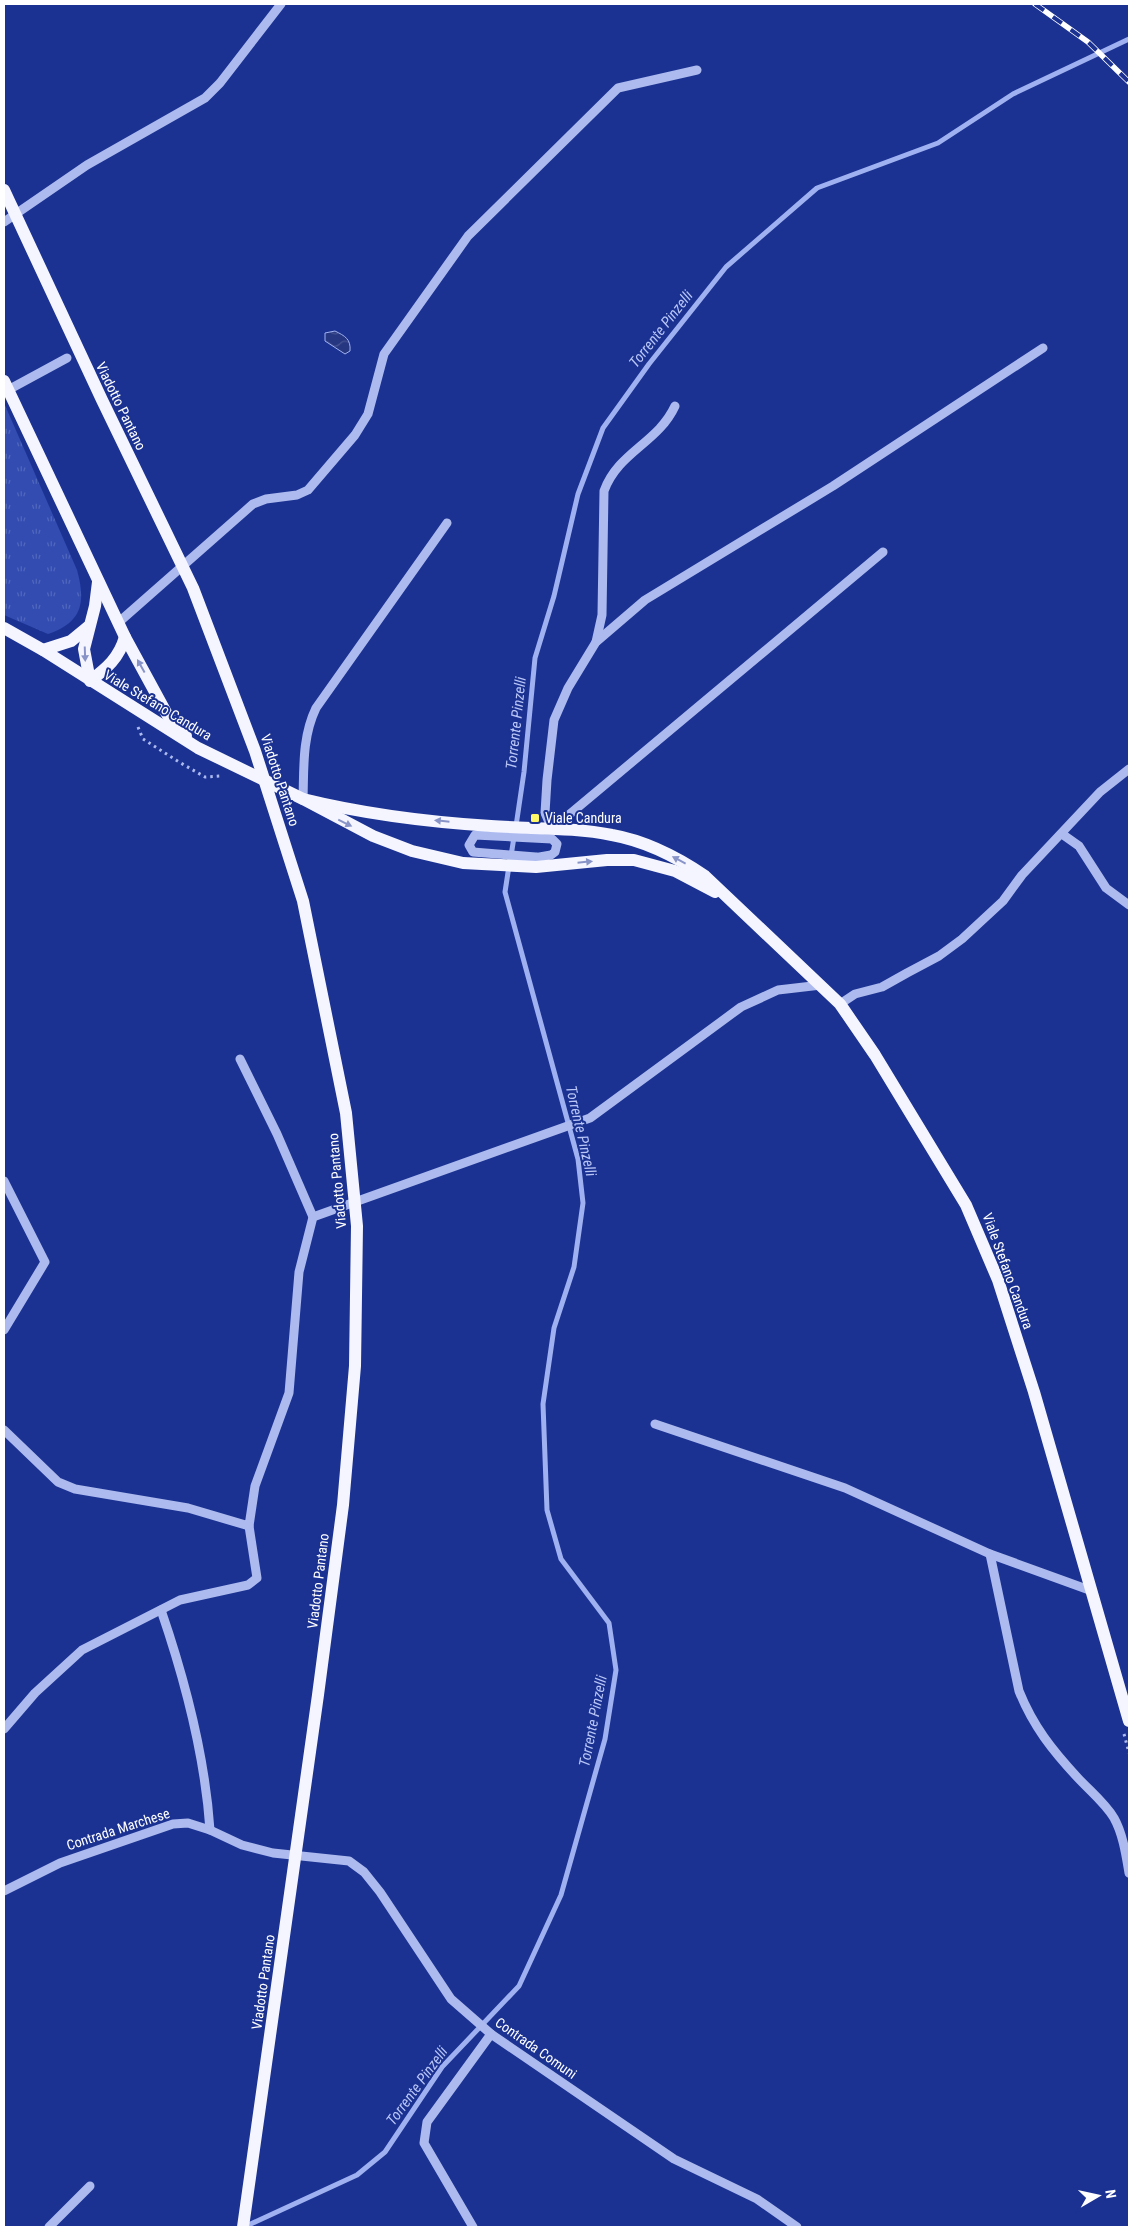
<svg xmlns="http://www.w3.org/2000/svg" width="1133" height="2231" viewBox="0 0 1133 2231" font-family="'Roboto Condensed',sans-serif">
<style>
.grass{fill:url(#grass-tufts)}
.water{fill:url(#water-waves);stroke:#9fb1f1}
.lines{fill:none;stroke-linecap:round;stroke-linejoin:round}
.stream{stroke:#9fb1f1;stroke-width:5}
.path{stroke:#acbaef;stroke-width:3;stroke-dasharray:2.5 4;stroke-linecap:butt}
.minor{stroke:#acbaef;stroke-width:9}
.major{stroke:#f4f5ff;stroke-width:12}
.rail-casing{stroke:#fff;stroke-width:5.5}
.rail{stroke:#1b3292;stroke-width:4;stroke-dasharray:11;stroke-linecap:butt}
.major-bridge{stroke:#f4f5ff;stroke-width:12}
.oneway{fill:#8894c8}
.poi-dot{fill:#fff96a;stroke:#1b3292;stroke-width:2}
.labels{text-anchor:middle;stroke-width:4;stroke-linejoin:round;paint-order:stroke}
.street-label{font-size:14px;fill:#fff;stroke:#1b3292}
.poi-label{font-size:14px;fill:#fff;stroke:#1b3292;text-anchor:start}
.water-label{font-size:15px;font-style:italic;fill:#b8c5f6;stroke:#1b3292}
</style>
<defs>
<pattern id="grass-tufts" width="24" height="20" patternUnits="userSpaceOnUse" patternTransform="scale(1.25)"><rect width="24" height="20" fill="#324cb1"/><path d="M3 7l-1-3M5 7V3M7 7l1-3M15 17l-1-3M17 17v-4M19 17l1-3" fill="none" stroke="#5167bd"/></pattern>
<pattern id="water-waves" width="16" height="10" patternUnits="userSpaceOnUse" patternTransform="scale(1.25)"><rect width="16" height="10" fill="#263680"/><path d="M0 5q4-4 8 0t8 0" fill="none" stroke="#475493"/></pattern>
</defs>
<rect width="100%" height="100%" fill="#1b3292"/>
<path class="grass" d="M 4,403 L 77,570 C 86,603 82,622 48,634 L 4,615 Z"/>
<path class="water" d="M 335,331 C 345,336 351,339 350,351 L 345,354 L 325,341 L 325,333 Z"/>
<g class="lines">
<g class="stream">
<polyline points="516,826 524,772 535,658 554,596 578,494 603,428 649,364 726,267 817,188 938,143 1013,94 1129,39"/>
<polyline points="511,856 514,837"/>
<polyline points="244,2227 357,2175 385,2152 442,2067 519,1986 561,1895 605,1739 616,1670 609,1623 561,1559 547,1510 543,1404 554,1328 574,1267 583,1203 578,1159 505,892 509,866"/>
</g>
<g class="path">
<polyline points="138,727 143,739 179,762 205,777 221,776"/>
<polyline points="1124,1734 1129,1753"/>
</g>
<g class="minor">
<polyline points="4,222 87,165 205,98 220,83 281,4"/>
<polyline points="8,390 67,358"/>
<polyline points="883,552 552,829 545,813 547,780 554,720 568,688 596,642 645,600 833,486 1043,348"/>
<polyline points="119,622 253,504 266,499 297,495 308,490 355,435 368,414 384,354 468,236 618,88 697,70"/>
<path d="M 596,642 L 602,615 L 604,491 C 618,452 658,443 675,406"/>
<path d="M 303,799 C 304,768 302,737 316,708 L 447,523"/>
<polyline points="1062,834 1079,846 1106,888 1129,905"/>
<polyline points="511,862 551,855 555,852 557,844 552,839 475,835 469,845 473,852 536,857"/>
<polyline points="840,1004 855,994 882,987 907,973 939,956 962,939 1003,901 1022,875 1100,792 1129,769"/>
<polyline points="240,1059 277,1134 313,1217"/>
<polyline points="4,1181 45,1262 4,1330"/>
<polyline points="655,1424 845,1488 990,1554 1092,1591"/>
<polyline points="4,1430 58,1482 75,1489 188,1508 249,1526 255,1486 289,1393 299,1272 313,1217 590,1118 741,1007 778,990 821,985"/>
<path d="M 990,1554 L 1019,1691 C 1033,1726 1052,1750 1078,1778 C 1090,1791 1105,1803 1114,1818 C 1123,1834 1126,1855 1129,1873"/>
<path d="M 161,1610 C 185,1680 205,1756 210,1830"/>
<polyline points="4,1729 35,1693 82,1650 180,1600 248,1585 257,1578 249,1526"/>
<polyline points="4,1891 60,1863 173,1824 188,1823 210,1830 242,1845 273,1853 349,1861 364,1872 380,1892 451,1999 491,2034 674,2159 757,2199 797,2227"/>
<polyline points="49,2227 90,2186"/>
<polyline points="473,2227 424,2143 427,2122 491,2034"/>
</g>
<g class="major">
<polyline points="4,381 125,637 168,716 186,736"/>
<path d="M 98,582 L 95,606 L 84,649 L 90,681 C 107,668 119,658 125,637"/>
<polyline points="4,628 43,650 198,748 303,799 373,836 412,851 463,863 536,867 607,860 634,860 675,871 715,892"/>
<polyline points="43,650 71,641 88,627"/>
<path d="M 303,799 C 364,814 428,822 491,826 C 531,829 573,827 612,835 C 646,841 677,857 705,876 L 840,1004 L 875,1055 L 966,1205 L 998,1280 L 1034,1392 L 1129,1721"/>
</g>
<defs>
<polyline id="rail" points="1035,4 1088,42 1129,82"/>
</defs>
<use href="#rail" class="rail-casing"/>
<use href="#rail" class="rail"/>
<polyline class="major-bridge" points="4,190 102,400 193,588 255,751 303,901 346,1113 357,1226 355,1366 343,1505 318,1695 243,2227"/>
</g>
<defs><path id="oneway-solid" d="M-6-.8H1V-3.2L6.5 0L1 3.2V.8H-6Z" transform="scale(1.25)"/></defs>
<g class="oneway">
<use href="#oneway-solid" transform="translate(85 654) rotate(88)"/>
<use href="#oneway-solid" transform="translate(141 666) rotate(-119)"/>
<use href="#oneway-solid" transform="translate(442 821) rotate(-174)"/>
<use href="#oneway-solid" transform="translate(345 823) rotate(26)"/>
<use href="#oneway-solid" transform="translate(679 860) rotate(-152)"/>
<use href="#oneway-solid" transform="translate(585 862) rotate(-6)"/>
</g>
<rect class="poi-dot" x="530" y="813" width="10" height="10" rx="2.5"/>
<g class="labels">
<g class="street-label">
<text transform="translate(121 406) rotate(64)" y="5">Viadotto Pantano</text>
<text transform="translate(158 705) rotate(31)" y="5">Viale Stefano Candura</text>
<text transform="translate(280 780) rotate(72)" y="5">Viadotto Pantano</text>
<text transform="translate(337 1181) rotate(-95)" y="5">Viadotto Pantano</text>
<text transform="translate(1008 1271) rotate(70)" y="5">Viale Stefano Candura</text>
<text transform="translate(318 1581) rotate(-83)" y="5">Viadotto Pantano</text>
<text transform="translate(118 1829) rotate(-18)" y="5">Contrada Marchese</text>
<text transform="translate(263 1982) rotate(-82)" y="5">Viadotto Pantano</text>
<text transform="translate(536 2048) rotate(35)" y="5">Contrada Comuni</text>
</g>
<g class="poi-label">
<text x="545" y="823">Viale Candura</text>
</g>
<g class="water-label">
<text transform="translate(661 329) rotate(-52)" y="5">Torrente Pinzelli</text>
<text transform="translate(516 723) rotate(-84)" y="5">Torrente Pinzelli</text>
<text transform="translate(581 1131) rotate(77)" y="5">Torrente Pinzelli</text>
<text transform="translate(593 1721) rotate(-79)" y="5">Torrente Pinzelli</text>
<text transform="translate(417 2086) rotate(-54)" y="5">Torrente Pinzelli</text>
</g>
</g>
<rect width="1133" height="2231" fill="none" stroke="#ffffff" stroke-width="10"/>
<g transform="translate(1098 2196) rotate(81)" stroke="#1b3292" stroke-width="4" paint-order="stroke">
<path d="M0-4L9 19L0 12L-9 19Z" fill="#ffffff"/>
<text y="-8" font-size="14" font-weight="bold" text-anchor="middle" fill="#ffffff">N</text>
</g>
</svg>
